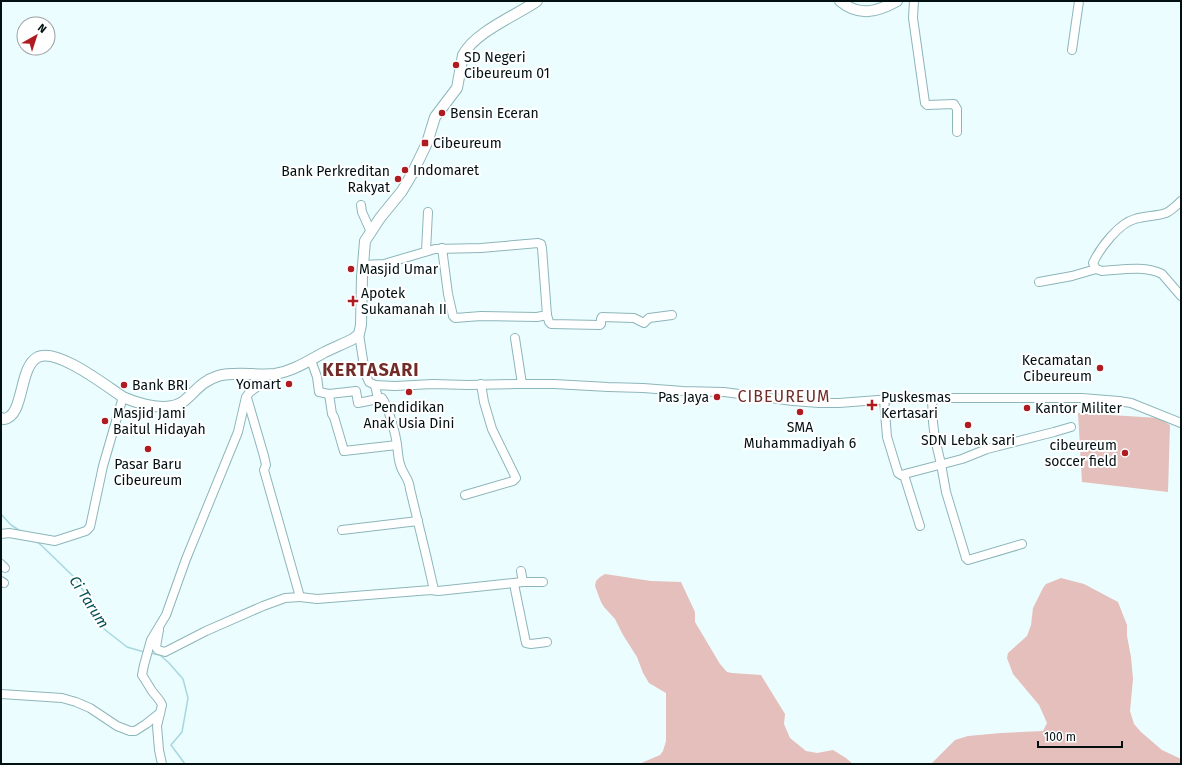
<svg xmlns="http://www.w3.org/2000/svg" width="1182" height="765" viewBox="0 0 1182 765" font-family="'Fira Sans',sans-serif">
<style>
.green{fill:#e4bfbb}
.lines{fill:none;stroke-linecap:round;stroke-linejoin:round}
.stream{stroke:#a5d8df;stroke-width:1.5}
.minor-casing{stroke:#8cb6ba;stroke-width:10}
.major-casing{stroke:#8cb6ba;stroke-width:12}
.minor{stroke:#fff;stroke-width:8}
.major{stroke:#fff;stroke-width:10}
.poi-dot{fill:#ae1c22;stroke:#fff;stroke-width:1.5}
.labels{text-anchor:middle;stroke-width:4;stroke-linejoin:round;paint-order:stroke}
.poi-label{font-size:14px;fill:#021012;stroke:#fff;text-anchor:start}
.water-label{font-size:15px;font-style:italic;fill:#004e55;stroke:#fff}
.quarter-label{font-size:16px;letter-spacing:1px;fill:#722c28;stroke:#fff}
.district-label{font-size:18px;font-weight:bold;letter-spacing:1px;fill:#722c28;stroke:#fff}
</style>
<rect width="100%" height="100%" fill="#ecfdff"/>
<g class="green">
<polygon points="1078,413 1159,418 1170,425 1168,492 1082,482"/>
<polygon points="605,574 651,581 681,582 695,612 695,622 720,664 727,672 732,673 761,675 785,714 784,724 790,738 806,751 817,753 833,750 846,758 853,764 639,764 660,755 663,751 666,741 666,693 649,683 643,673 637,657 623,635 615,619 604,607 601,602 595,586 596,581 600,577"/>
<polygon points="1061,578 1084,584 1118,602 1127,625 1127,636 1131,657 1133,679 1130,711 1134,724 1141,732 1162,750 1181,759 1181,764 931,764 955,740 968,736 1001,733 1043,731 1047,723 1039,705 1013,674 1007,658 1008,653 1027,636 1031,625 1033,608 1043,588 1046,584"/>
</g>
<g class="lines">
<g class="stream">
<polyline points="1,514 11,525 22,532"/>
<polyline points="37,542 41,545 74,577 94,606 104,629 127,647 144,652"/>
<polyline points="149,653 160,655 169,663 183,679 188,698 182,732 171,745 185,764"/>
</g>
<defs>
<g id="minor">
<polyline points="914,1 913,18 925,103 927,105 954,104 957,109 957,132"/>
<polyline points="1072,50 1079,1"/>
<path d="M 1181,201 C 1177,205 1172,210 1166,213 C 1157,216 1145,216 1135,219 C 1119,223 1100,248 1093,263 L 1096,269 L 1102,271 C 1120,270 1145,265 1162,274 L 1181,296"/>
<polyline points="361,205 362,212 371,232"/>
<polyline points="426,251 428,212"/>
<polyline points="363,265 384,264 435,249 481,248 538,243 541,244 542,248 547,315 537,317 481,316 455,318 453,316 448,294 442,248"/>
<polyline points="1039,282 1072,276 1096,269"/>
<polyline points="547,315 549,322 551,324 600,325 601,324 601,319 602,317 634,318 644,323 649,318 672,315"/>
<polyline points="359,334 365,373 369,382 375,385 395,386 433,384 468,385 516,384 554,384 608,387 643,388 683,391 724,392 793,401 819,403 839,403 904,398 1082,398 1119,401 1131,403 1181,423"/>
<polyline points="515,338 522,384"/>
<polyline points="311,360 317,377 319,392 329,394"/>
<path d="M 375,385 L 378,399 L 382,398 C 388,405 396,436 397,445 C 398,451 398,458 400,464 C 402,474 409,477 410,489 L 426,555 L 434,590"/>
<polyline points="932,398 933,422 935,439 941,464 946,492 966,558 968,560 1022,544"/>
<polyline points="378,399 358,403 356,391 329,394 332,414 334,417 344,451 397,445"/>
<polyline points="884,399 887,437 898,473 901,475 962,459 987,449 1054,432 1071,427"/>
<polyline points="904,475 920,526"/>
<polyline points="465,495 513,481 516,478 492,429 484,402 481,384"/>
<polyline points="342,530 418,521"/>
<polyline points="1,534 9,533 55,541 86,531 90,527 103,466 123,397"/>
<polyline points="1,564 5,568"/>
<polyline points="521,571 523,582"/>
<polyline points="1,581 4,583"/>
<polyline points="514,584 526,643 531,644 547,642"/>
<polyline points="300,597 317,599 431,590 438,591 523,582 543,582"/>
<polyline points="159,630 156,647 158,650 165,652 206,631 263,606 285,598 300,597 264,470 266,465 264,456 247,398"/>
<polyline points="1,694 62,698 76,702 90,708 117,726 130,731 135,731 146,724 160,713"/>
<polyline points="162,764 159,750 157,726 162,705 160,701 152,691 144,678 142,675 144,665 151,640 166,615 186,559 238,432 246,397 250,392 257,387 269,374"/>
</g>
<g id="major">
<path d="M 840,1 C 859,17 877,12 897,1"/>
<path d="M 1,418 L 4,419 C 25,416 18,367 38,357 C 58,348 106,386 123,397 C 139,404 169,413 184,401 C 196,391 202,381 218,376 C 236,371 256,376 275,374 C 293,371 308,361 323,353 C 333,348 343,344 353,339 L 359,334 L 361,325 L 362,277 L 365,241 L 380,218 L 402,191 L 412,174 L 427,143 L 435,117 L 457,88 L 463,55 C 475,32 515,16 537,1"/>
</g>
</defs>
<use href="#minor" class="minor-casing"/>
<use href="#major" class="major-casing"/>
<use href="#minor" class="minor"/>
<use href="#major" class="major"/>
</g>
<g class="poi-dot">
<circle cx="456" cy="65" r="4"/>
<circle cx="442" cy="113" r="4"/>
<rect x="421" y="139" width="8" height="8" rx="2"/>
<circle cx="405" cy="170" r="4"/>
<circle cx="398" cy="179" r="4"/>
<circle cx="351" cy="269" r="4"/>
<path d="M351 295h4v4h4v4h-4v4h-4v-4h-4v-4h4z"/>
<circle cx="1100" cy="368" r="4"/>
<circle cx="289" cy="384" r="4"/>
<circle cx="124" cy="385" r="4"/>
<circle cx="409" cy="392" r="4"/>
<circle cx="717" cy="397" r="4"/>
<path d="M870 399h4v4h4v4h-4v4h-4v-4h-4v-4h4z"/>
<circle cx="1027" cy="408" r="4"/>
<circle cx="800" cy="412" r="4"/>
<circle cx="105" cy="421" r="4"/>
<circle cx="968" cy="425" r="4"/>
<circle cx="148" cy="449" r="4"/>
<circle cx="1125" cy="453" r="4"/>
</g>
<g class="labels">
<g class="poi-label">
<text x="464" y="62">SD Negeri<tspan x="464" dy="16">Cibeureum 01</tspan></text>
<text x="450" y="118">Bensin Eceran</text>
<text x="433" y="148">Cibeureum</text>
<text x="413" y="175">Indomaret</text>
<text x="390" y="176" text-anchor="end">Bank Perkreditan<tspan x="390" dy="16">Rakyat</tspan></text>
<text x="359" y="274">Masjid Umar</text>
<text x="361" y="298">Apotek<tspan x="361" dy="16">Sukamanah II</tspan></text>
<text x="1092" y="365" text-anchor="end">Kecamatan<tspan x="1092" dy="16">Cibeureum</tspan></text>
<text x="281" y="389" text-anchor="end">Yomart</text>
<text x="132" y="390">Bank BRI</text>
<text x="709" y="402" text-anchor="end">Pas Jaya</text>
<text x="881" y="402">Puskesmas<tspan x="881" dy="16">Kertasari</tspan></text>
<text x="409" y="412" text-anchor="middle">Pendidikan<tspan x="409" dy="16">Anak Usia Dini</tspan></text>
<text x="1035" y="413">Kantor Militer</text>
<text x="113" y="418">Masjid Jami<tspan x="113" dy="16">Baitul Hidayah</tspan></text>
<text x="800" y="432" text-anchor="middle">SMA<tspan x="800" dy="16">Muhammadiyah 6</tspan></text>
<text x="968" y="445" text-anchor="middle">SDN Lebak sari</text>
<text x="1117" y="450" text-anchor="end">cibeureum<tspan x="1117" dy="16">soccer field</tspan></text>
<text x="148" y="469" text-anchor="middle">Pasar Baru<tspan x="148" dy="16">Cibeureum</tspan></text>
</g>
<g class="water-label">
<text transform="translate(89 602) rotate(57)" y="5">Ci Tarum</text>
</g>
<g class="quarter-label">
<text x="784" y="402">CIBEUREUM</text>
</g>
<g class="district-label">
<text x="371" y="376">KERTASARI</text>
</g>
</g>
<rect width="1182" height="765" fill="none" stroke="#021012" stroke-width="4"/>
<g transform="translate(36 36) rotate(39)"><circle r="19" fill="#ffffff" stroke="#9a9fa0"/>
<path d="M0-3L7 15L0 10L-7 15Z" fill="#ae1c22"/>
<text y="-6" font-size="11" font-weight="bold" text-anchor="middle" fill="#021012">N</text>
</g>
<path d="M1038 741v6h84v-6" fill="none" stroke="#021012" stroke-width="2"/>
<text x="1044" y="741" font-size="12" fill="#021012" stroke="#ffffff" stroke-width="3" paint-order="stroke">100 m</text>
</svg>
